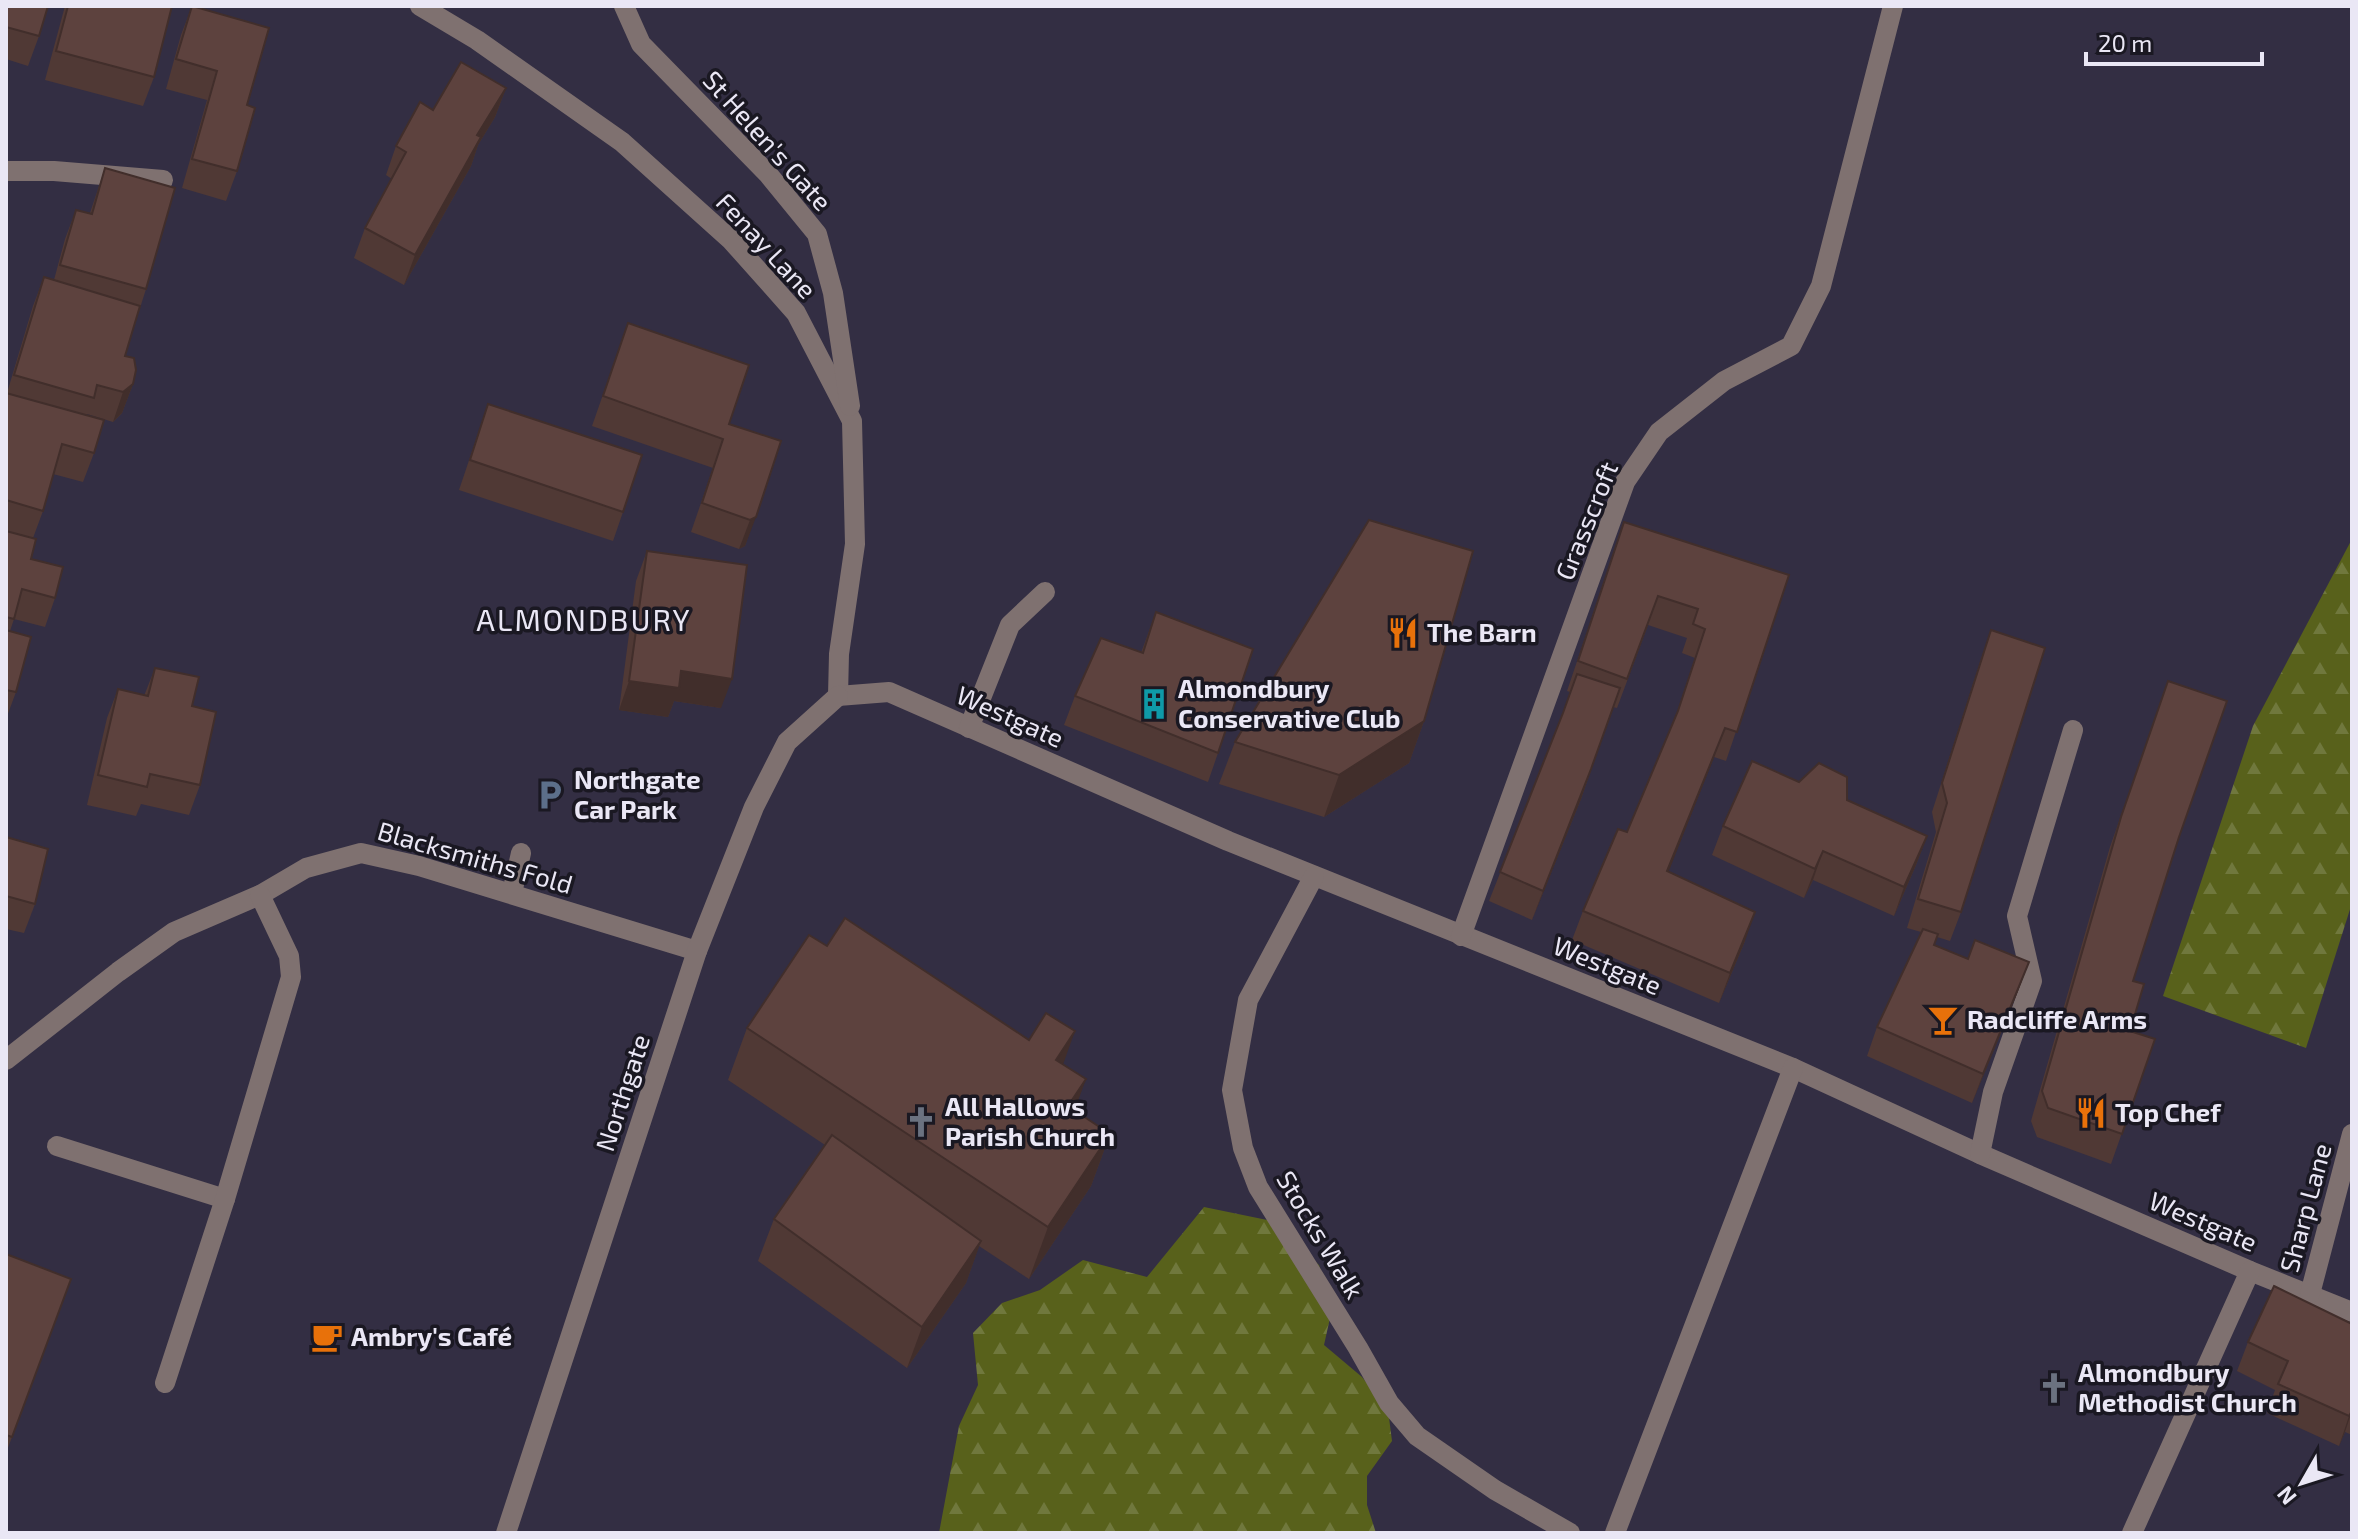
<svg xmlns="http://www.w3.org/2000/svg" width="2358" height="1539" viewBox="0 0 2358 1539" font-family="'Exo 2',sans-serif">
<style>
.forest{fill:url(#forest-firs)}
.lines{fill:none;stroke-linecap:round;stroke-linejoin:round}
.minor{stroke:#7f7170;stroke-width:20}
.wall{fill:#503935}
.shaded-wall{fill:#412e2b}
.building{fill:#5d423e;stroke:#412e2b;stroke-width:2}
.labels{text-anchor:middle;stroke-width:7;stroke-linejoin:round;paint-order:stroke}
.street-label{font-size:26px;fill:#eae7f5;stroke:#1a1822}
.poi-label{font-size:26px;font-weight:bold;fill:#eae7f5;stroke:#1a1822;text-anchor:start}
.quarter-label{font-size:30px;letter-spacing:2px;fill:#eae7f5;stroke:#1a1822}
</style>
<defs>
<pattern id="forest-firs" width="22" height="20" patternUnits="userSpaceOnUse" patternTransform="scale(2)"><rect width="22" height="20" fill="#58611b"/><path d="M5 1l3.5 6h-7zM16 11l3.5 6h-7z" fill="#70783d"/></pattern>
</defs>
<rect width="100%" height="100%" fill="#332e43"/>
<g class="forest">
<polygon points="2352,539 2352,903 2306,1048 2163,996 2253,726"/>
<polygon points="1204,1207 1272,1221 1319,1265 1332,1309 1324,1345 1362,1377 1388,1410 1392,1441 1367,1476 1367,1505 1376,1533 939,1533 959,1426 978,1385 973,1333 1002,1303 1040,1290 1083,1260 1147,1277"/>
</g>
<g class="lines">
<g class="minor">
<polyline points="420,6 477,40 622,142 731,240 796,313 852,421 855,544 839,654 838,696"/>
<polyline points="624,6 641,44 768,174 817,234 833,293 850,406"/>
<polyline points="6,171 54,171 163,180"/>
<polyline points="838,696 889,692 1228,841 1793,1068 1980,1154 2250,1271 2352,1312"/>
<polyline points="969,728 1010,625 1045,592"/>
<polyline points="1314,876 1248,1000 1232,1090 1243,1148 1258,1187 1358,1348 1389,1403 1417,1436 1495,1490 1570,1533"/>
<polyline points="512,893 521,853"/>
<polyline points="1461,936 1625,482 1659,432 1724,381 1791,346 1821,286 1893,6"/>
<polyline points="6,1060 118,972 174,932 260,895 306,868 361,853 419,866 697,951"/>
<polyline points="57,1146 225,1199"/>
<polyline points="1980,1154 1993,1092 2032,981 2017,916 2073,730"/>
<polyline points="2310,1294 2352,1134"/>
<polyline points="165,1383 225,1199 291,977 289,956 260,895"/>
<polyline points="506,1533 697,951 754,807 787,742 838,696"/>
<polyline points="1615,1533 1793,1068"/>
<polyline points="2132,1533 2250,1271"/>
</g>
</g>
<g class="wall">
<polygon points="6,6 39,36 28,66 6,59"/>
<polygon points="65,6 172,6 154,77 143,106 45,80"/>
<polygon points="192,6 247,105 237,171 226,201 182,188 207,100 166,89 181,35"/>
<polygon points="506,88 495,117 478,145 471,166 404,285 354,258 365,228 392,179 386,175 396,146 433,110"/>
<polygon points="105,168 146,289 125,356 133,384 122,413 113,422 87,414 94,453 83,482 53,474 43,511 33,538 31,559 55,598 45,627 14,619 10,631 16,692 6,719 6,393 7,393 33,306 44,277 54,280 65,239 76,210 90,213"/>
<polygon points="628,323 729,424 781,441 745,546 739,549 691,532 713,468 592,426"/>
<polygon points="488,404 623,512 613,541 459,490"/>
<polygon points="1624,522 1789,575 1726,761 1714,757 1668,872 1745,941 1719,1003 1572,940 1583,911 1627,832 1674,721 1695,658 1682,653 1687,638 1648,625 1617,708 1613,707 1581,799 1532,920 1489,901 1559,724 1570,692 1567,691"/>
<polygon points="647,551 721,708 674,701 668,717 619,710 636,581"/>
<polygon points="1156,612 1218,753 1208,782 1064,725 1075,696 1141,653"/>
<polygon points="1991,630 1961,912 1950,941 1937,937 1934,945 1968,959 2029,962 2018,991 1972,1103 1867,1056 1877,1027 1921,932 1907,928 1936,832 1932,812 1981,659"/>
<polygon points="155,668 192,706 200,785 189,815 141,804 136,816 87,805 107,718 118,689 144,696"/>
<polygon points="2168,681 2179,837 2133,981 2130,1031 2155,1039 2111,1164 2037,1137 2031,1121 2110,847"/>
<polygon points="1424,721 1409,763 1324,817 1219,784 1235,742"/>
<polygon points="1799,782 1847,800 1927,836 1916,865 1894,916 1813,880 1804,898 1712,855 1723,826"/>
<polygon points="6,837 35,904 24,933 6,929"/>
<polygon points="827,946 1063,1064 1074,1110 1110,1134 1091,1186 1029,1279 979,1246 966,1283 907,1368 758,1261 774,1219 825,1145 728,1080 747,1028"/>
<polygon points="6,1254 71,1279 6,1453"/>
<polygon points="2352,1324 2352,1435 2345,1432 2339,1446 2267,1413 2275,1390 2237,1371 2248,1342"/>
</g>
<g class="shaded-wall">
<polygon points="506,88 495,117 478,145 471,166 404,285 415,255 477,135"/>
<polygon points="133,384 122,413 113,422 123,392"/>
<polygon points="756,517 745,546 739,549 750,520"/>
<polygon points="681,671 732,679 721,708 674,701 668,717 619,710 629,681"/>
<polygon points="1424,721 1409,763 1324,817 1339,775"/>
<polygon points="1725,728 1714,757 1657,901 1667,871"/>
<polygon points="1591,769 1581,799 1532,920 1543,891"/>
<polygon points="1927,836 1916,865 1894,916 1904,887"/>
<polygon points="1823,851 1813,880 1804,898 1815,869"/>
<polygon points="1755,912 1745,941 1719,1003 1730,973"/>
<polygon points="2029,962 2018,991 1972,1103 1983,1074"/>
<polygon points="1075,1031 1056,1084 1056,1060"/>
<polygon points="1086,1079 1067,1131 1068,1106"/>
<polygon points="1110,1134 1091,1186 1029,1279 1048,1227"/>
<polygon points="981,1241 966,1283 907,1368 922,1327"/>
<polygon points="2352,1411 2345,1432 2339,1446 2349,1416"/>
</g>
<g class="building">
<polygon points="6,6 48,6 39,36 6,27"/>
<polygon points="68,6 172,6 154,77 56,51"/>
<polygon points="192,6 269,28 247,105 255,108 237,171 192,159 217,71 176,59"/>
<polygon points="461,62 506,88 477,135 481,137 415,255 365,228 406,152 396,146 420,102 433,110"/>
<polygon points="105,168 175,188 146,289 60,265 76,210 92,214"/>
<polygon points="44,277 140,306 125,356 134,358 136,370 133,384 123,392 97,385 94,398 14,375"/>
<polygon points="628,323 749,365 729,424 781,441 756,517 750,520 702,503 723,439 603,396"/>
<polygon points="6,393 104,420 94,453 62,444 43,511 6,500"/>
<polygon points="488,404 642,455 623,512 470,460"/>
<polygon points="1369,520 1473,551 1424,721 1339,775 1235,742"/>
<polygon points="1624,522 1789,575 1737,732 1725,728 1667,871 1755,912 1730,973 1583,911 1618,829 1627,832 1678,711 1705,629 1693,624 1698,609 1658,596 1627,679 1578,661"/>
<polygon points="6,531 36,539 31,559 63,567 55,598 22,589 14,619 6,617"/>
<polygon points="647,551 747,565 732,679 681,671 679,688 629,681"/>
<polygon points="1156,612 1253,649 1218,753 1075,696 1101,638 1143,653"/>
<polygon points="6,630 31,637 16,692 6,690"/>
<polygon points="1991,630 2045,648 1961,912 1918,899 1947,803 1942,783"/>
<polygon points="155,668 199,677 192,706 216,712 200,785 150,774 147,787 98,775 118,689 148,696"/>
<polygon points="1577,674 1620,688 1591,769 1543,891 1500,872 1563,713"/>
<polygon points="2168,681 2227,701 2179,837 2133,981 2144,984 2130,1031 2155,1039 2122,1134 2048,1108 2042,1091 2121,817"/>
<polygon points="1752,761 1799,782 1819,763 1847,777 1847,800 1927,836 1904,887 1823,851 1815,869 1723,826"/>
<polygon points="6,837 48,849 35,904 6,896"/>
<polygon points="845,918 1029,1040 1046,1013 1075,1031 1056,1060 1086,1079 1068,1106 1110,1134 1048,1227 747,1028 809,935 827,946"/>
<polygon points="1923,929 1938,934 1934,945 1968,959 1975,940 2029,962 1983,1074 1877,1027"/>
<polygon points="832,1135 981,1241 922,1327 774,1219"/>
<polygon points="6,1254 71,1279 12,1437 6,1435"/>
<polygon points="2274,1286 2352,1324 2352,1411 2349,1416 2278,1384 2288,1361 2248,1342"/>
</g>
<defs>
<symbol id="restaurant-bare" viewBox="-9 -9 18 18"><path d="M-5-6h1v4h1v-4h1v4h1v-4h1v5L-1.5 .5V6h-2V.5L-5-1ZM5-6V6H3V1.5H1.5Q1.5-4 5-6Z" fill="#e8710a" stroke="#1a1822" stroke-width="2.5" paint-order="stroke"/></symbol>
<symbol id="building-bare" viewBox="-9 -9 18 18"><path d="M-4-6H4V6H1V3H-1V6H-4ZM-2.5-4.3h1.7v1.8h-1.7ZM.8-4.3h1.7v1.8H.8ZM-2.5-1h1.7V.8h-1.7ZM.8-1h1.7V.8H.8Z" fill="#0f9aa8" stroke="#1a1822" stroke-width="2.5" paint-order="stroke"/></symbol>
<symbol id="parking-bare" viewBox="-9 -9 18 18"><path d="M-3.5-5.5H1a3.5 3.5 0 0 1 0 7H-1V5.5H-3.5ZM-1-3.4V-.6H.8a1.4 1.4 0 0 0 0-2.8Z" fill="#5c6f8a" stroke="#1a1822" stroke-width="2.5" paint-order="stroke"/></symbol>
<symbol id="bar-bare" viewBox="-9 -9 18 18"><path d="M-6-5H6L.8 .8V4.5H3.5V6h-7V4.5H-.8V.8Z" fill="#e8710a" stroke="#1a1822" stroke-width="2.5" paint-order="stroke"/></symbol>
<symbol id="church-bare" viewBox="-9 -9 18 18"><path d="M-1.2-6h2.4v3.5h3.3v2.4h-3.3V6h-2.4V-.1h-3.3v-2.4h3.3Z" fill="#6b7280" stroke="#1a1822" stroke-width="2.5" paint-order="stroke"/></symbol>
<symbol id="cafe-bare" viewBox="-9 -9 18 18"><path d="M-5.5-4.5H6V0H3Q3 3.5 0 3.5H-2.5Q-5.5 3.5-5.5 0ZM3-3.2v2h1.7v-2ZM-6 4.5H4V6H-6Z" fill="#e8710a" stroke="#1a1822" stroke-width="2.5" paint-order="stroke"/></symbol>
</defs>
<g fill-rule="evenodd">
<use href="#restaurant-bare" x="1381" y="611" width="44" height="44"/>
<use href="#building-bare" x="1132" y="682" width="44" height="44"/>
<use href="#parking-bare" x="528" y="773" width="44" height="44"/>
<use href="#bar-bare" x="1921" y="998" width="44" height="44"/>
<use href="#restaurant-bare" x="2069" y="1091" width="44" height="44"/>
<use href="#church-bare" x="899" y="1100" width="44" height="44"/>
<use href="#cafe-bare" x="305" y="1315" width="44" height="44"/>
<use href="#church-bare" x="2032" y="1366" width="44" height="44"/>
</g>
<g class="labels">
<g class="street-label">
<text transform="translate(767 141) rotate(48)" y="9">St Helen's Gate</text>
<text transform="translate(766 246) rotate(47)" y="9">Fenay Lane</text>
<text transform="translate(1587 521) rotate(-68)" y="9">Grasscroft</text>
<text transform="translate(1010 717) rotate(24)" y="9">Westgate</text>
<text transform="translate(475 858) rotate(16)" y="9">Blacksmiths Fold</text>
<text transform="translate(1607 966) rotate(22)" y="9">Westgate</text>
<text transform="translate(623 1093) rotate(-72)" y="9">Northgate</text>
<text transform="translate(2306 1208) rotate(-75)" y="9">Sharp Lane</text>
<text transform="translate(2203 1222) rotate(23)" y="9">Westgate</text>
<text transform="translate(1320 1235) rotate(59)" y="9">Stocks Walk</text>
</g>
<g class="poi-label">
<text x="1427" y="642">The Barn</text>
<text x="1178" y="698">Almondbury<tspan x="1178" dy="30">Conservative Club</tspan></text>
<text x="574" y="789">Northgate<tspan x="574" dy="30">Car Park</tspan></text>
<text x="1967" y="1029">Radcliffe Arms</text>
<text x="945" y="1116">All Hallows<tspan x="945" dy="30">Parish Church</tspan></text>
<text x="2115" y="1122">Top Chef</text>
<text x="351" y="1346">Ambry's Café</text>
<text x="2078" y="1382">Almondbury<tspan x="2078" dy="30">Methodist Church</tspan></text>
</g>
<g class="quarter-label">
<text x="584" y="631">ALMONDBURY</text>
</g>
</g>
<rect width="2358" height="1539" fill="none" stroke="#eae7f5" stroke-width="16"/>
<g transform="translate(2302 1483) rotate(231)" stroke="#1a1822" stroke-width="6" paint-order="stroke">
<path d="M0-6L14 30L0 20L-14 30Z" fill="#eae7f5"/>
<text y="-12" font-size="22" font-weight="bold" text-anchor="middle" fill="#eae7f5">N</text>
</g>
<path d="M2086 52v12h176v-12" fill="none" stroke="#eae7f5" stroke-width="4"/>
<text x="2098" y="52" font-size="24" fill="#eae7f5" stroke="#1a1822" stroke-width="6" paint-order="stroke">20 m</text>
</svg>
